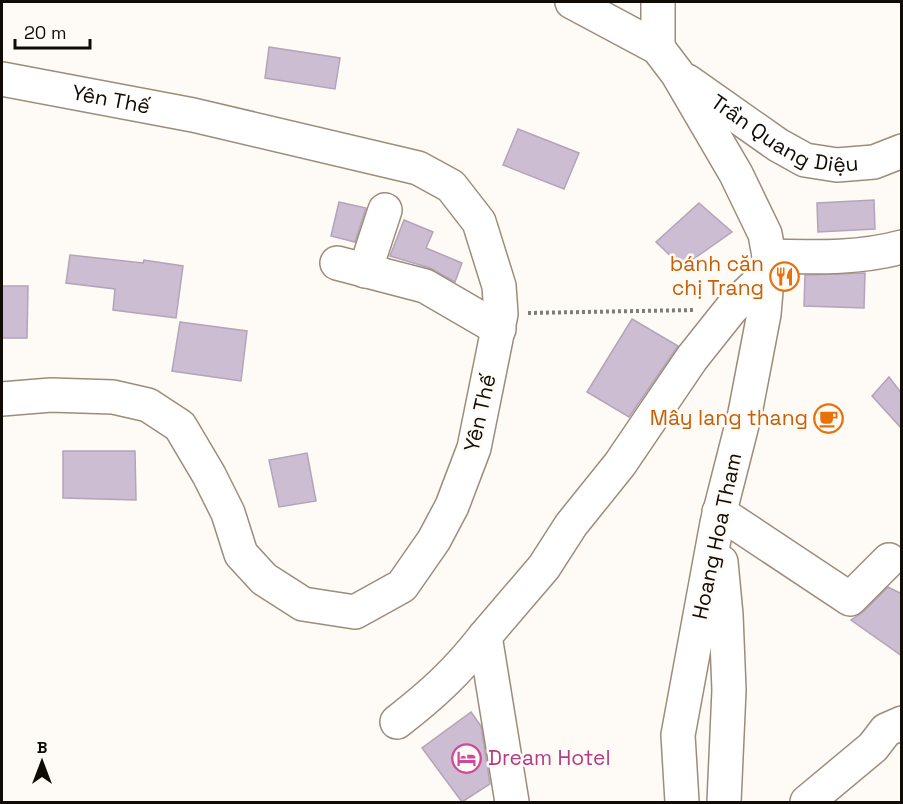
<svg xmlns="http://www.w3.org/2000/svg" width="903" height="804" viewBox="0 0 903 804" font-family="'Space Grotesk',sans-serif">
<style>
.building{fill:#cdbdd3;stroke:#b3a4b9;stroke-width:1.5}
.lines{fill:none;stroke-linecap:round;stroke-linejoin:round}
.minor-casing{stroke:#9e8c7a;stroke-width:36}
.path{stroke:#817c77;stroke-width:4;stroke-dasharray:3 3;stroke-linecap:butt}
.minor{stroke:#fff;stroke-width:33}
.labels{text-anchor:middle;stroke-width:5;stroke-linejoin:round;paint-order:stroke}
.street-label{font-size:21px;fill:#110b05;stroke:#fefaf6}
.food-label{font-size:21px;fill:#c56008;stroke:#fefaf6;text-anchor:end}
.hotel-label{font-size:21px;fill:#b23c85;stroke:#fefaf6;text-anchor:start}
</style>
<rect width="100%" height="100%" fill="#fefaf6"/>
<g class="building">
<polygon points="269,47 340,58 335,89 265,78"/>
<polygon points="518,129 579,153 564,189 503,165"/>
<polygon points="874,200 875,229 818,232 817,203"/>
<polygon points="339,202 366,208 355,242 331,236"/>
<polygon points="699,203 732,232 682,267 656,242"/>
<polygon points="404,220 433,232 426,248 462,263 455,282 430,268 390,256"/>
<polygon points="70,255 143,263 144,260 183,266 176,318 113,310 115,289 66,283"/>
<polygon points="865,273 864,308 804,306 805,275"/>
<polygon points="2,286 28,286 27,338 2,338"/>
<polygon points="632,319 678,346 629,417 587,392"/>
<polygon points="180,322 247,331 241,381 172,371"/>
<polygon points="889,377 902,394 902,429 872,396"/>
<polygon points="63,451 135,451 136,500 63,498"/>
<polygon points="307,453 316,501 279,507 269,460"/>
<polygon points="888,587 902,594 902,656 851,620 863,612"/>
<polygon points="471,712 481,726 490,784 462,802 422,748"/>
</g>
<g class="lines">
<defs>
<g id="minor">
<polyline points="572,2 658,48 677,73 736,174 765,234 769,256 764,314 745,413 717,523 678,735 682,802"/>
<polyline points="658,48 658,2"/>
<path id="s1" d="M 2,79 L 193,115 L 418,168 L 451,186 L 479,222 L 499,286 L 501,314 L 474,448 L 452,506 L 434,540 L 402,586 L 355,612 L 303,604 L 264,579 L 241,554 L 228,513 L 209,475 L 180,426 L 148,405 L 113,397 L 51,395 L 2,399"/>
<path id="s2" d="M 687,81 L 778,145 L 805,160 L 837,165 L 874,162 L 902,151"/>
<path d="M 769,256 C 813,257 858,259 902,247"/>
<polyline points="337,263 425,286 499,329"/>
<polyline points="365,271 385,210"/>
<polyline points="719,512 850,599 889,560"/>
<polyline points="721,562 726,615 729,690 724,802"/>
<path d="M 397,722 C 433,694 457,672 485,636"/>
<polyline points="512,802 485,636 544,567 571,525 620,464 692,358 731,309 768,273"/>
<polyline points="807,802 873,747 886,730 902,723"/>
</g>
</defs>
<use href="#minor" class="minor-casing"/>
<polyline class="path" points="528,313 694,310"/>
<use href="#minor" class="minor"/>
</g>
<defs>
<symbol id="restaurant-ring" viewBox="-11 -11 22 22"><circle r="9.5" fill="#fefaf6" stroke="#e8710a" stroke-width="1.5"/><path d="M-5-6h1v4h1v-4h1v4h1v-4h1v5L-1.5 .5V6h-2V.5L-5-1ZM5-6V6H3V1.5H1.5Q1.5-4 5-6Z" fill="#e8710a"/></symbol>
<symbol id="cafe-ring" viewBox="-11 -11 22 22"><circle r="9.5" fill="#fefaf6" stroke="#e8710a" stroke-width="1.5"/><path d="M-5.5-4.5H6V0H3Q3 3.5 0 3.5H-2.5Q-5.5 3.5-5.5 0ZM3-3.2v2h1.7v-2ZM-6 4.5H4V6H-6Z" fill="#e8710a"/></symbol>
<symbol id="hotel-ring" viewBox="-11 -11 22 22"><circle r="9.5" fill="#fefaf6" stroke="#d1479c" stroke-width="1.5"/><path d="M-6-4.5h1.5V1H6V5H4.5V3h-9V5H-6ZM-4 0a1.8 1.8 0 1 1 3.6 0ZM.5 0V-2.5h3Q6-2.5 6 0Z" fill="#d1479c"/></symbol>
</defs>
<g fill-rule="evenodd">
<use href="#restaurant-ring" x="768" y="260" width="33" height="33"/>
<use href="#cafe-ring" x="812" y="402" width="33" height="33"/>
<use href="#hotel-ring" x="450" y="742" width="33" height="33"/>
</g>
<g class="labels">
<g class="street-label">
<text dy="7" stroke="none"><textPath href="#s1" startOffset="111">Yên Thế</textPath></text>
<text dy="7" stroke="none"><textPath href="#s2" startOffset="114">Trần Quang Diệu</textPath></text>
<text transform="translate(480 413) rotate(-77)" y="7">Yên Thế</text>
<text transform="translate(717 536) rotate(-78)" y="7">Hoang Hoa Tham</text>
</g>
<g class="food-label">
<text x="764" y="271">bánh căn<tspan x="764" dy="24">chị Trang</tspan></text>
<text x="808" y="425">Mây lang thang</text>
</g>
<g class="hotel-label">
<text x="488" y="765">Dream Hotel</text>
</g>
</g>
<rect width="903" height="804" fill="none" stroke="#110b05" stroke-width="6"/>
<g transform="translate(42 762)" stroke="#fefaf6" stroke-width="4.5" paint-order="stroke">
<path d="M0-4.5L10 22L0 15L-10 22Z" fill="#110b05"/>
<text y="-9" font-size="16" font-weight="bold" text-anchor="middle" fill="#110b05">B</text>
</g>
<path d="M15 39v9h75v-9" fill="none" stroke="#110b05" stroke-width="3"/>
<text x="24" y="39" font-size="18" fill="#110b05" stroke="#fefaf6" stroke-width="4.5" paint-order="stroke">20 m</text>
</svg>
